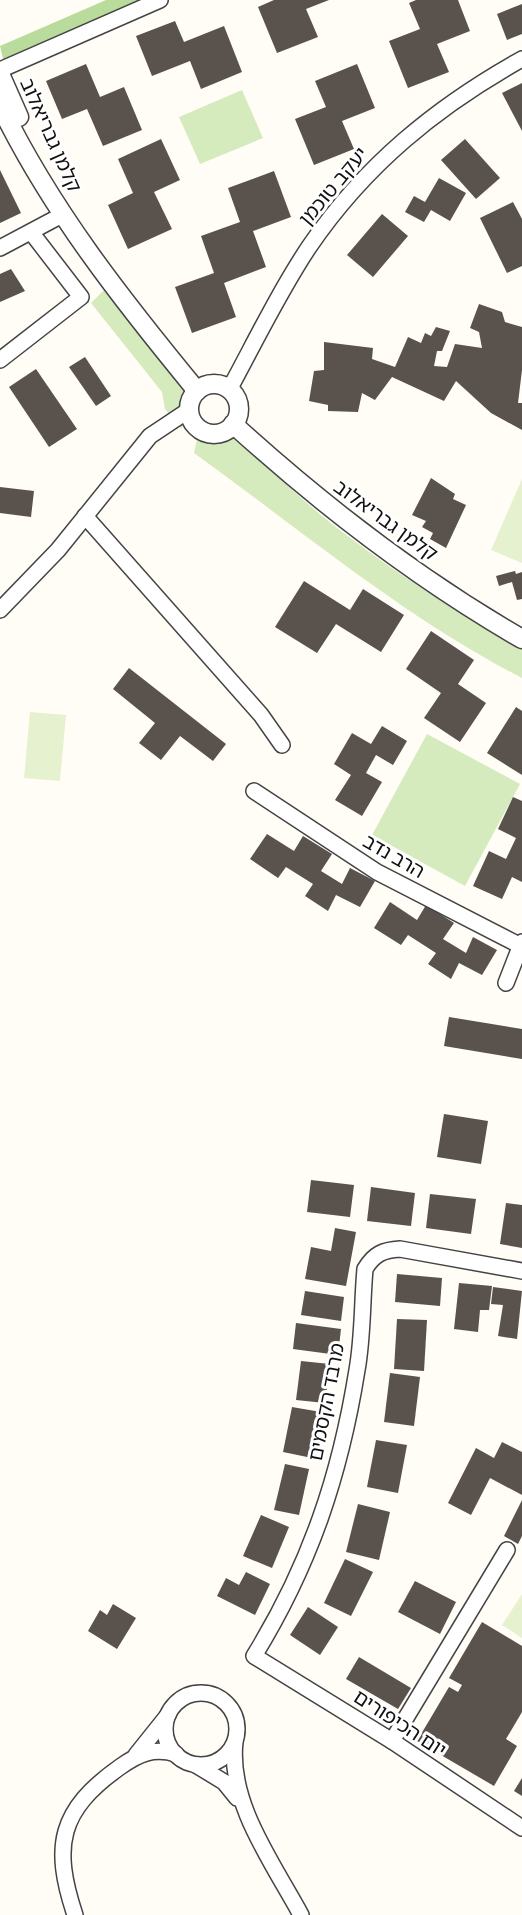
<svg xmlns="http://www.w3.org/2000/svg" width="522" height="1915" viewBox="0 0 522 1915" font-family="'Zilla Slab','Noto Sans Hebrew',serif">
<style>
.green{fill:#d5ebbd}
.forest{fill:#b9dc9c}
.pitch{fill:#e6f2cf}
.building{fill:#5a524d}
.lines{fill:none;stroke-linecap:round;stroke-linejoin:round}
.minor-casing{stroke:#444;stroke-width:18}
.tertiary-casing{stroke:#444;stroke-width:21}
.minor{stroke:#fff;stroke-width:15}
.tertiary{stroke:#fff;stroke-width:18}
.labels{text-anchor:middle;stroke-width:6;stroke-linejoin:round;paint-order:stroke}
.street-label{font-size:20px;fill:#111;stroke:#fff}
</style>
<rect width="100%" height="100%" fill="#fffdf5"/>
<g class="green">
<polygon points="242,90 263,138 200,164 179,117"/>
<polygon points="107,287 188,389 182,429 165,409 162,392 91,303"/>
<path d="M 232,434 C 269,468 305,504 345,534 C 401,577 461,614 522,649 L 522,678 C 404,617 302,531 194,453 L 197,439 L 218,440 Z"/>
<polygon points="427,734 520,784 465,886 372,835"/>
</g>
<polygon class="forest" points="106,0 157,0 5,67 0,46"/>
<g class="pitch">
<polygon points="522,479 522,563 491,550"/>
<polygon points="30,712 66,715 60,781 24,778"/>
<polygon points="522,1594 522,1638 502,1625"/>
</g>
<g class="building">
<polygon points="274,0 329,0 306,9 318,37 277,53 258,7"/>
<polygon points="416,0 458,0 470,31 437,44 449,72 408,88 389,41 420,29 409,3"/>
<polygon points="522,4 522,34 507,40 497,14"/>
<polygon points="175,21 184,42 224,26 242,72 201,89 190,61 152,76 136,36"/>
<polygon points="86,64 100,97 124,87 142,130 103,146 87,109 62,119 46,81"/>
<polygon points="357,64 375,108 342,121 354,149 314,165 295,119 326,107 315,81"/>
<polygon points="522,83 522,131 502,93"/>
<polygon points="161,139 180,180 154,192 172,229 128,249 108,205 133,193 118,159"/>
<polygon points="465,139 500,178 476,199 441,160"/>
<polygon points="0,170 21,213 0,223"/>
<polygon points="274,171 291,217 253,231 266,267 224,283 236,317 192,333 175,287 214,273 201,236 240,222 228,188"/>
<polygon points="439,178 466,193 450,221 431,210 424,222 405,212 414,196 425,202"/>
<polygon points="513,202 522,219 522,266 507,273 480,218"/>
<polygon points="382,214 408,236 373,277 347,255"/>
<polygon points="11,269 25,291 0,302 0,274"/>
<polygon points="479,304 502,312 505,322 522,327 522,370 518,403 522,403 522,430 491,413 456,381 444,401 392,377 375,400 362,393 358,412 328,411 328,405 309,401 314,371 324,370 324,342 373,348 372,359 395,367 408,337 421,343 425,333 431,336 436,327 450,331 442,351 437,351 434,366 447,367 455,344 482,348 479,332 470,328"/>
<polygon points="85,357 111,396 96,406 69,367"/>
<polygon points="36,369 77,429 49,447 9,387"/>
<polygon points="431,478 455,494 453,499 466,505 446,548 430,539 433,533 422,527 426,521 412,515"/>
<polygon points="0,487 34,491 31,517 0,513"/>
<polygon points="515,571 516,574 522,572 522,599 517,600 512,582 499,586 496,576"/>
<polygon points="304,581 350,610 363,589 404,615 381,652 336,624 317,653 275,627"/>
<polygon points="431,631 474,660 458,684 486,703 460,742 424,718 441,693 406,669"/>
<polygon points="129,668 226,744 213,761 180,736 161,760 139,743 155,723 113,689"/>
<polygon points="516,707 522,711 522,775 487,753"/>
<polygon points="382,726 407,741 393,765 376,755 366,773 382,782 362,816 335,800 351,775 334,764 352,733 371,744"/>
<polygon points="513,797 522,801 522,882 512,877 502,899 473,886 489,851 506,859 516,838 498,829"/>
<polygon points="267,834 294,851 303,836 332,854 321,871 342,884 350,868 375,881 360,907 336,895 328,911 305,896 313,884 286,867 278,878 250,859"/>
<polygon points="390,902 417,920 426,905 454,923 443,939 466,953 473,937 497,950 482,975 459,963 451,979 428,964 436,953 408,935 401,945 374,928"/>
<polygon points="449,1017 522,1029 522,1059 444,1046"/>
<polygon points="444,1114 488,1121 481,1164 437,1157"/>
<polygon points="311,1180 354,1185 350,1217 307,1212"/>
<polygon points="371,1187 415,1193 411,1226 367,1221"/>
<polygon points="430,1194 476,1199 471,1234 426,1228"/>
<polygon points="506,1203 522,1205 522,1248 500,1244"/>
<polygon points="335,1228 356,1232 346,1286 305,1279 311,1247 331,1251"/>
<polygon points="397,1274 442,1278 440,1306 395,1302"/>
<polygon points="459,1283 492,1286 489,1310 480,1310 478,1332 454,1329"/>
<polygon points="493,1287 522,1291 517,1339 498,1336 503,1305 491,1304"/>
<polygon points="305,1291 344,1297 341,1321 301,1315"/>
<polygon points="397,1319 427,1320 424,1371 394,1369"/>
<polygon points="296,1323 341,1329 338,1355 293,1349"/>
<polygon points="301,1361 330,1364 325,1403 296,1400"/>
<polygon points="390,1373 420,1377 414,1426 384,1422"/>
<polygon points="292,1407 321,1412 312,1458 283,1452"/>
<polygon points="376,1440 407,1445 398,1493 367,1487"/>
<polygon points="502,1442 522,1452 522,1495 490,1478 471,1515 448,1503 476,1448 494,1458"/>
<polygon points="285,1464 309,1469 299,1515 274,1510"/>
<polygon points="522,1500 522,1536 518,1544 504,1536"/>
<polygon points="358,1504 390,1512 379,1560 346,1552"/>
<polygon points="261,1515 289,1527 272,1568 243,1556"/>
<polygon points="345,1559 373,1572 351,1616 324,1603"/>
<polygon points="246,1572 270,1584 255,1615 217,1596 226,1578 239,1585"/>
<polygon points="415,1581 456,1602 440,1634 398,1612"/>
<polygon points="113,1604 136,1618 117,1649 88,1631 100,1610 107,1615"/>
<polygon points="308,1607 338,1627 320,1655 290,1635"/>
<polygon points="482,1622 522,1646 522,1712 506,1739 517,1746 494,1786 417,1741 449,1687 458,1692 462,1685 449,1678"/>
<polygon points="359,1657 411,1688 398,1709 346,1679"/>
<polygon points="522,1778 522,1796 514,1791"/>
</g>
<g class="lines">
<defs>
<g id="minor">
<polyline points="0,70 160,0"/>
<polyline points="0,248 62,215"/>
<polyline points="0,360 81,297 31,232"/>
<path d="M 229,390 C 255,342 279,292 309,247 C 365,165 436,107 522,59"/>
<polyline points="85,516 261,715 282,745"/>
<polyline points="0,610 58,550 150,436 189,410"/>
<polyline points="254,791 377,872 521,946"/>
<polyline points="506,983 522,942"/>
<path d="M 522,1271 L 400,1249 C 383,1250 374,1254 365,1269 C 362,1302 363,1337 357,1370 C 340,1476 310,1565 254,1656 L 392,1741 L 522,1828"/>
<circle cx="201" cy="1729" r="36"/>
<polyline points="392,1741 507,1550"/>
<path d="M 235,1742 C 228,1803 273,1863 301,1915"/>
<polyline points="136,1755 168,1715"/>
<polyline points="196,1765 224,1782 237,1798"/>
<path d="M 75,1915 C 52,1846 59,1810 120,1767 C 138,1754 154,1747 176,1754"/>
</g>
<g id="tertiary">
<polyline points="0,74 19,117"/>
<path d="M 0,105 C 51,210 123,301 197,391"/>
<circle cx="214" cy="409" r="25"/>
<path d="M 233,424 C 322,505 418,579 522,639"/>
</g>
</defs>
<use href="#minor" class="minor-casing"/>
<use href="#tertiary" class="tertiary-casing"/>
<use href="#minor" class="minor"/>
<use href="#tertiary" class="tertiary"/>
</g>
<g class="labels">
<g class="street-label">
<text transform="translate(51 135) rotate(66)" y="7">קלמן גבריאלוב</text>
<text transform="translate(333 186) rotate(-50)" y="7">יעקב טוכמן</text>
<text transform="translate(386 520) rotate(36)" y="7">קלמן גבריאלוב</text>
<text transform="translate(394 856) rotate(30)" y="7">הרב נדב</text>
<text transform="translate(326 1402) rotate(-79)" y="7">מרבד הקסמים</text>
<text transform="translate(400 1723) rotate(33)" y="7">יום הכיפורים</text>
</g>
</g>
</svg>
